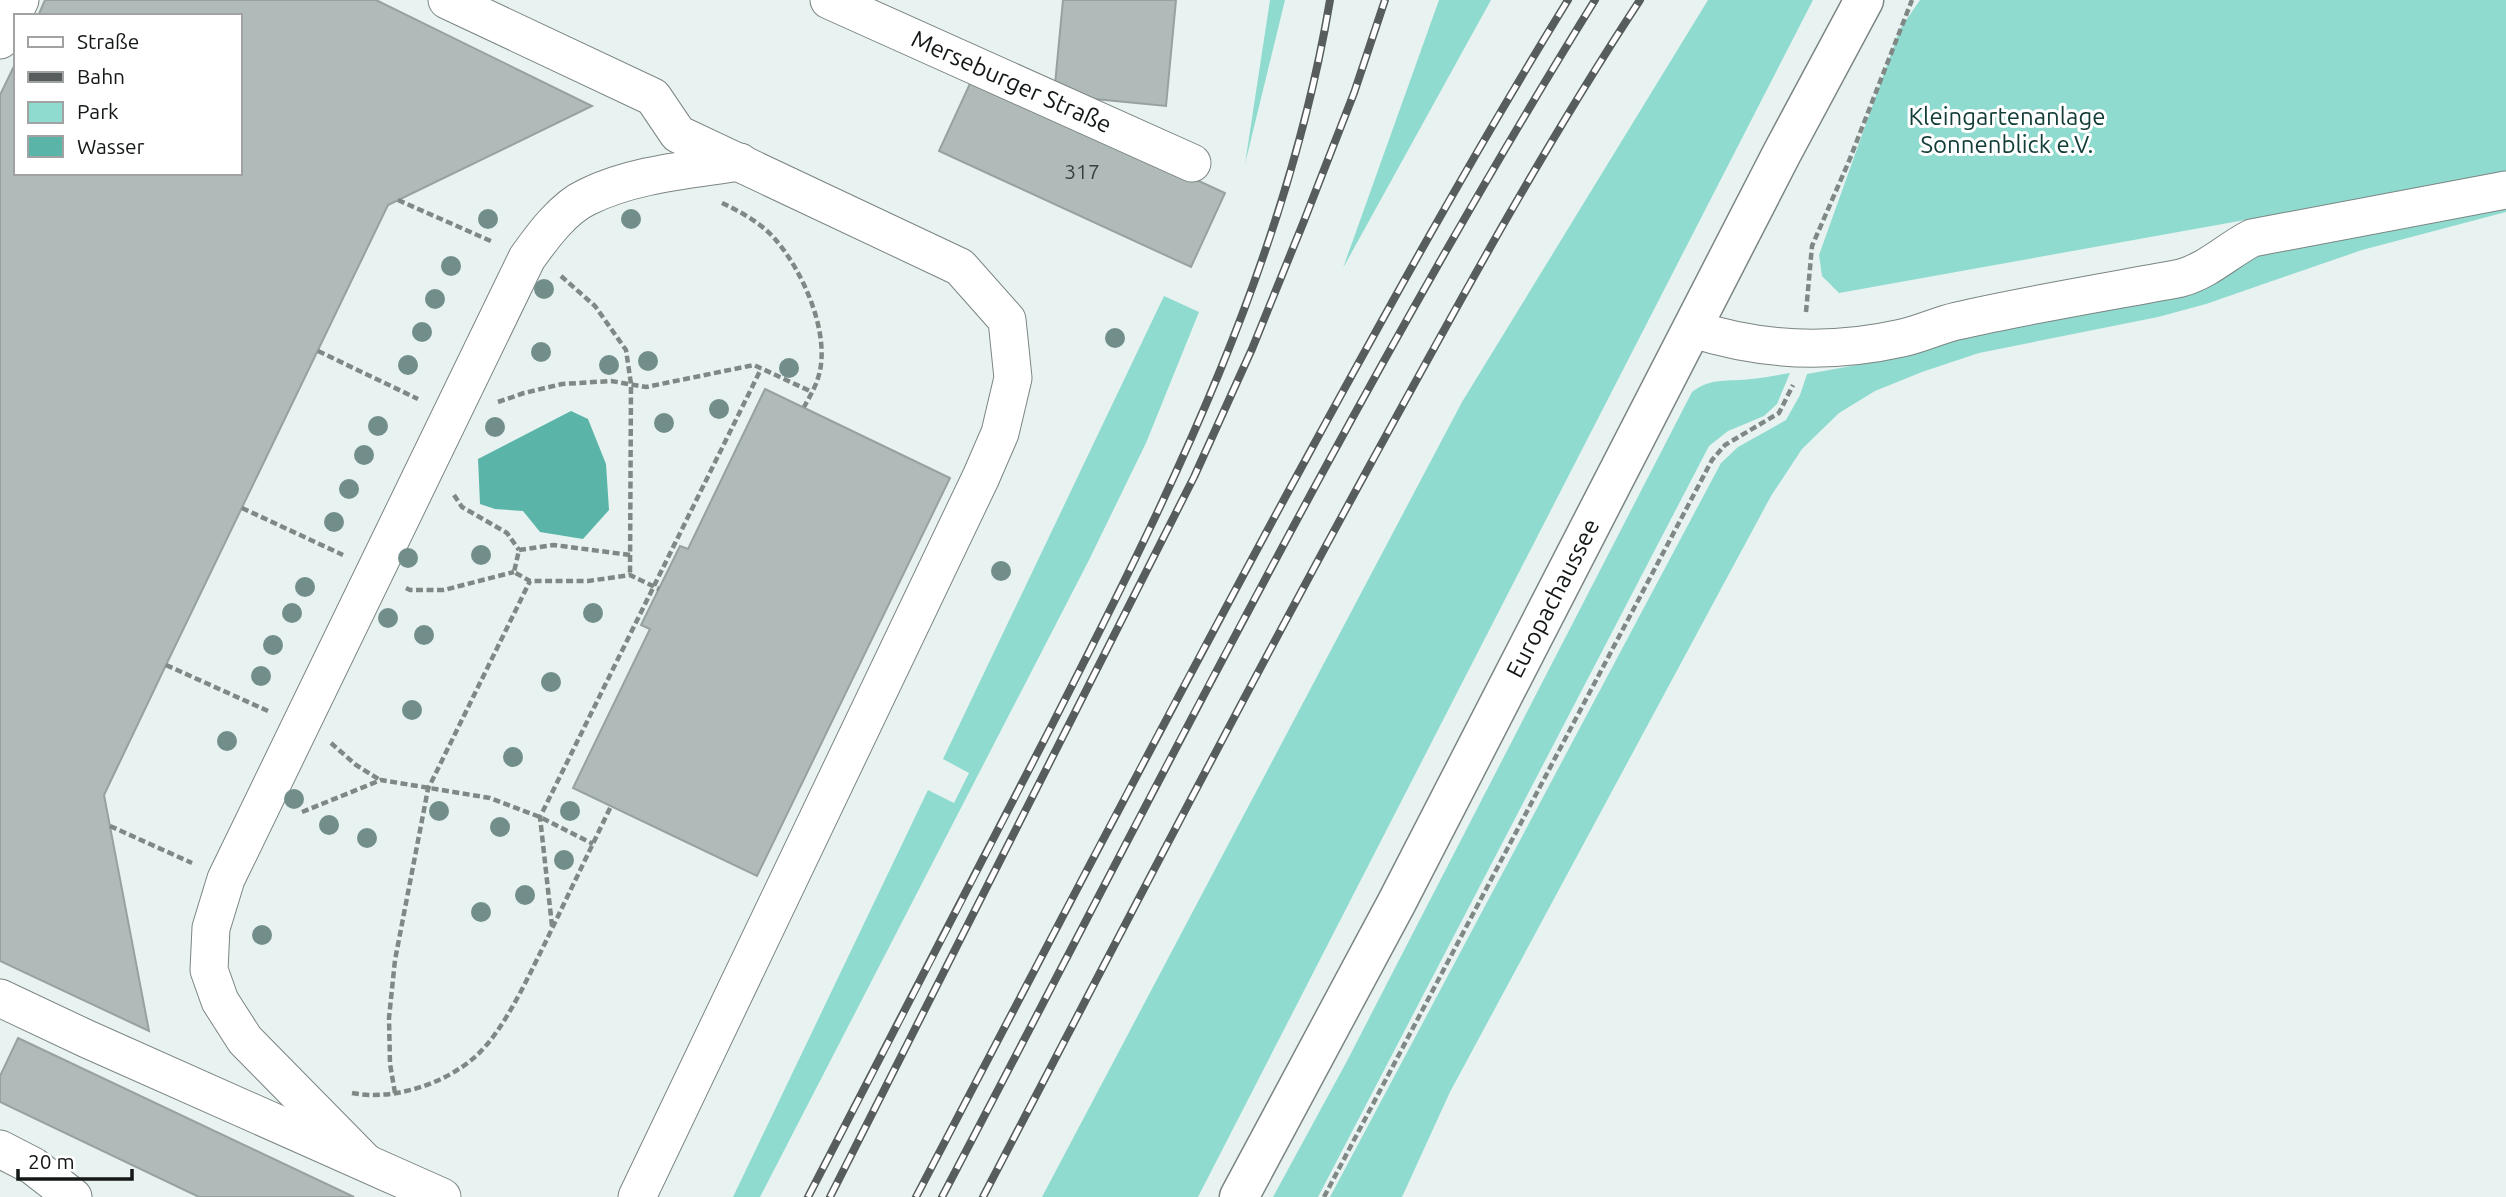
<svg xmlns="http://www.w3.org/2000/svg" width="2506" height="1197" viewBox="0 0 2506 1197" font-family="Ubuntu,sans-serif">
<style>
.green{fill:#8fdbcf}
.water{fill:#5ab4a8}
.building{fill:#b0bbb9;stroke:#97a19f;stroke-width:2}
.lines{fill:none;stroke-linecap:round;stroke-linejoin:round}
.minor-casing{stroke:#7b8583;stroke-width:39}
.major-casing{stroke:#7b8583;stroke-width:41}
.path{stroke:#808886;stroke-width:4.5;stroke-dasharray:7 3.5;stroke-linecap:butt}
.minor{stroke:#fff;stroke-width:37}
.major{stroke:#fff;stroke-width:38}
.rail-casing{stroke:#575d5c;stroke-width:8}
.rail{stroke:#fff;stroke-width:5;stroke-dasharray:16;stroke-linecap:butt}
.tree{fill:#728e8b}
.labels{text-anchor:middle;stroke-width:6;stroke-linejoin:round;paint-order:stroke}
.number-label{font-size:21px;fill:#3a403f}
.street-label{font-size:24px;fill:#131716;stroke:#fff}
.park-label{font-size:24px;fill:#113c37;stroke:#fff}
</style>
<rect width="100%" height="100%" fill="#e8f3f1"/>
<g class="green">
<polygon points="1270,0 1285,0 1245,164"/>
<polygon points="1439,0 1491,0 1343,268"/>
<polygon points="1708,0 1813,0 1198,1197 1042,1197 1462,402"/>
<polygon points="1920,0 2506,0 2506,173 1839,293 1822,276 1819,255 1900,29"/>
<polygon points="2506,198 2506,212 2362,250 2206,304 2158,317 1979,353 1922,372 1875,391 1839,413 1802,449 1771,496 1450,1092 1402,1197 1330,1197 1721,463 1738,447 1786,420 1800,395 1807,374 1901,357 2232,254"/>
<polygon points="1164,296 1199,312 1146,443 1088,562 760,1197 733,1197 928,790 954,803 969,773 943,759"/>
<path d="M 1790,373 L 1777,404 L 1764,416 L 1728,431 L 1709,446 L 1318,1197 L 1273,1197 L 1347,1061 L 1692,392 C 1711,377 1729,382 1751,379 C 1764,378 1777,375 1790,373 Z"/>
</g>
<polygon class="water" points="571,411 588,419 606,464 609,510 583,539 540,532 523,511 495,509 480,504 478,459"/>
<g class="building">
<polygon points="45,0 376,0 592,106 388,205 166,665 104,795 149,1031 0,961 0,95 16,62 16,173 240,173 240,16 38,16"/>
<polygon points="1063,0 1176,0 1166,106 1054,95"/>
<polygon points="973,77 1225,193 1191,267 939,151"/>
<polygon points="765,389 950,478 757,876 573,788 650,629 641,625 680,546 688,549"/>
<polygon points="18,1038 354,1197 199,1197 0,1102 0,1076"/>
</g>
<g class="lines">
<defs>
<g id="minor">
<polyline points="447,0 653,97 678,134 960,267 1007,320 1013,378 1000,433 981,477 637,1197"/>
<path id="s1" d="M 829,0 L 1192,163"/>
<polyline points="0,40 20,0"/>
<path d="M 1693,329 C 1761,351 1831,354 1902,338 C 1921,334 1939,325 1957,321 C 2031,304 2107,292 2181,278 C 2209,270 2227,251 2252,238 L 2506,190"/>
<polyline points="0,998 87,1039 442,1197"/>
<polyline points="0,1149 33,1166 73,1197"/>
<path d="M 365,1162 L 245,1040 L 220,1001 L 209,970 L 211,928 L 226,879 L 527,258 C 542,237 563,208 587,197 C 633,174 689,170 740,162"/>
</g>
<g id="major">
<path id="s2" d="M 1239,1197 L 1397,902 L 1782,153 L 1864,0"/>
</g>
</defs>
<use href="#minor" class="minor-casing"/>
<use href="#major" class="major-casing"/>
<g class="path">
<polyline points="398,200 493,242"/>
<path d="M 722,203 C 741,212 761,223 775,239 C 803,271 832,336 818,378 C 815,388 809,398 804,407"/>
<polyline points="561,276 595,306 626,350 631,384 630,575"/>
<polyline points="1806,312 1812,246 1849,161 1912,0"/>
<polyline points="318,351 418,399"/>
<polyline points="498,402 524,393 562,384 611,381 646,387 754,365 812,392"/>
<polyline points="454,495 462,507 507,533 519,550"/>
<polyline points="242,508 343,555"/>
<polyline points="630,555 554,545 519,550 514,572 530,581 588,581 630,575 659,589"/>
<polyline points="406,588 410,590 444,590 514,572"/>
<polyline points="166,665 268,711"/>
<polyline points="331,743 356,765 380,780"/>
<polyline points="302,812 381,780 490,798 540,817 593,844"/>
<polyline points="110,826 192,863"/>
<polyline points="552,926 540,817 761,369"/>
<path d="M 352,1093 C 393,1101 445,1084 476,1056 C 505,1030 531,971 548,937 C 569,893 590,850 611,806"/>
<polyline points="395,1093 390,1064 389,1018 395,960 428,789 530,581"/>
<polyline points="1324,1197 1712,460 1725,445 1779,413 1793,385"/>
</g>
<use href="#minor" class="minor"/>
<use href="#major" class="major"/>
<defs>
<g id="rail">
<path d="M 808,1197 C 890,1039 972,881 1053,723 C 1171,492 1287,258 1330,0"/>
<polyline points="830,1197 1194,477 1252,349 1304,221 1354,93 1385,0"/>
<path d="M 916,1197 C 1043,954 1169,711 1300,470 C 1386,312 1473,154 1568,0"/>
<path d="M 942,1197 C 1153,795 1356,386 1595,0"/>
<path d="M 983,1197 C 1111,952 1238,706 1371,463 C 1457,306 1542,149 1640,0"/>
</g>
</defs>
<use href="#rail" class="rail-casing"/>
<use href="#rail" class="rail"/>
</g>
<g class="tree">
<circle cx="488" cy="219" r="10"/>
<circle cx="631" cy="219" r="10"/>
<circle cx="451" cy="266" r="10"/>
<circle cx="544" cy="289" r="10"/>
<circle cx="435" cy="299" r="10"/>
<circle cx="422" cy="332" r="10"/>
<circle cx="1115" cy="338" r="10"/>
<circle cx="541" cy="352" r="10"/>
<circle cx="648" cy="361" r="10"/>
<circle cx="408" cy="365" r="10"/>
<circle cx="609" cy="365" r="10"/>
<circle cx="789" cy="368" r="10"/>
<circle cx="719" cy="409" r="10"/>
<circle cx="664" cy="423" r="10"/>
<circle cx="378" cy="426" r="10"/>
<circle cx="495" cy="427" r="10"/>
<circle cx="364" cy="455" r="10"/>
<circle cx="349" cy="489" r="10"/>
<circle cx="334" cy="522" r="10"/>
<circle cx="481" cy="555" r="10"/>
<circle cx="408" cy="558" r="10"/>
<circle cx="1001" cy="571" r="10"/>
<circle cx="305" cy="587" r="10"/>
<circle cx="292" cy="613" r="10"/>
<circle cx="593" cy="613" r="10"/>
<circle cx="388" cy="618" r="10"/>
<circle cx="424" cy="635" r="10"/>
<circle cx="273" cy="645" r="10"/>
<circle cx="261" cy="676" r="10"/>
<circle cx="551" cy="682" r="10"/>
<circle cx="412" cy="710" r="10"/>
<circle cx="227" cy="741" r="10"/>
<circle cx="513" cy="757" r="10"/>
<circle cx="294" cy="799" r="10"/>
<circle cx="439" cy="811" r="10"/>
<circle cx="570" cy="811" r="10"/>
<circle cx="329" cy="825" r="10"/>
<circle cx="500" cy="827" r="10"/>
<circle cx="367" cy="838" r="10"/>
<circle cx="564" cy="860" r="10"/>
<circle cx="525" cy="895" r="10"/>
<circle cx="481" cy="912" r="10"/>
<circle cx="262" cy="935" r="10"/>
</g>
<g class="labels">
<g class="number-label">
<text x="1082" y="179">317</text>
</g>
<g class="street-label">
<text dy="8" stroke="none"><textPath href="#s1" startOffset="200">Merseburger Straße</textPath></text>
<text dy="8" stroke="none"><textPath href="#s2" startOffset="676">Europachaussee</textPath></text>
</g>
<g class="park-label">
<text x="2007" y="125">Kleingartenanlage<tspan x="2007" dy="28">Sonnenblick e.V.</tspan></text>
</g>
</g>
<rect x="14" y="14" width="228" height="161" fill="#ffffff" stroke="#a1a2a2" stroke-width="2"/>
<rect x="28" y="37" width="35" height="10" fill="#ffffff" stroke="#a1a2a2" stroke-width="2"/>
<text x="77" y="49" font-size="21" fill="#131716">Straße</text>
<rect x="28" y="72" width="35" height="10" fill="#575d5c" stroke="#a1a2a2" stroke-width="2"/>
<text x="77" y="84" font-size="21" fill="#131716">Bahn</text>
<rect x="28" y="102" width="35" height="21" fill="#8fdbcf" stroke="#a1a2a2" stroke-width="2"/>
<text x="77" y="119" font-size="21" fill="#131716">Park</text>
<rect x="28" y="136" width="35" height="21" fill="#5ab4a8" stroke="#a1a2a2" stroke-width="2"/>
<text x="77" y="154" font-size="21" fill="#131716">Wasser</text>
<path d="M18 1169v10h114v-10" fill="none" stroke="#131716" stroke-width="3.5"/>
<text x="28" y="1169" font-size="21" fill="#131716" stroke="#ffffff" stroke-width="5" paint-order="stroke">20 m</text>
</svg>
